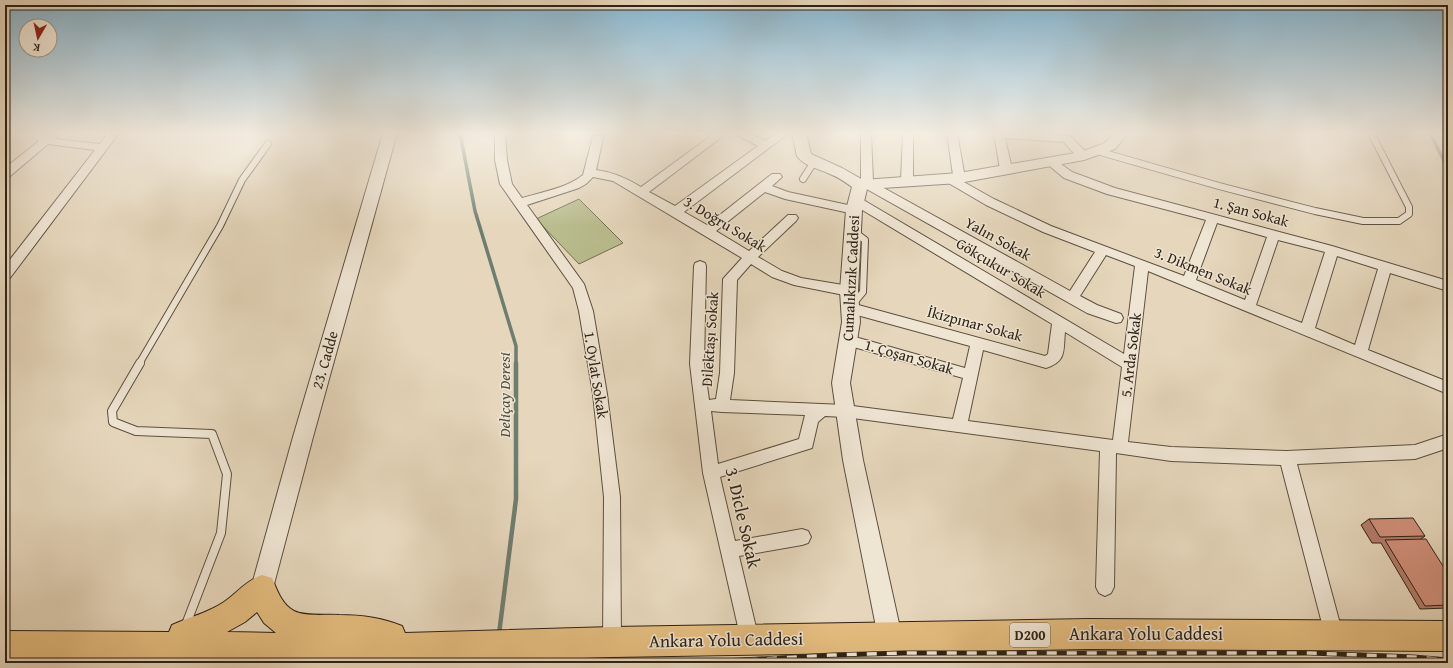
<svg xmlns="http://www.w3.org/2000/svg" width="1453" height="668" viewBox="0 0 1453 668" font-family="'Gentium Book Plus',serif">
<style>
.green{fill:#b9bd8e;stroke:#737052}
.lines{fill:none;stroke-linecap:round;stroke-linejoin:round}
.stream-far1{stroke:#6d7e71;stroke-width:3.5}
.stream{stroke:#6d7e71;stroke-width:4.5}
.service-far1-casing{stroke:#5b5040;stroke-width:8}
.service-casing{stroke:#5b5040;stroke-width:10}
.minor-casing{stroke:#5b5040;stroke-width:2}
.tertiary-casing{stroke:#5b5040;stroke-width:2}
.trunk-casing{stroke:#2d2316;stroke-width:2}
.service-far1{stroke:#efe5d3;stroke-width:6}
.service{stroke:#efe5d3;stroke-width:8}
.minor{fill:#efe5d3;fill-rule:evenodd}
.tertiary{fill:#efe5d3;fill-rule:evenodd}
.trunk{fill:#e3bc7e;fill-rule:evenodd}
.rail-casing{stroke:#2d2316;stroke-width:5}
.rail{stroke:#efe5d3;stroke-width:3.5;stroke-dasharray:10;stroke-linecap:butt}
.wall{fill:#b47c6a;stroke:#2d2316}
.building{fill:#d1907b;stroke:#2d2316}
.labels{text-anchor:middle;stroke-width:3;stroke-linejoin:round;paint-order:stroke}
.shield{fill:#efe5d3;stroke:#675d4f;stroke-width:1}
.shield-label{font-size:14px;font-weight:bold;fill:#2d2316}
.street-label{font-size:15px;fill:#2d2316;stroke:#efe5d3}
.water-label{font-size:16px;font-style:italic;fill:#4d5043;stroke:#efe5d3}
.near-street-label{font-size:18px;fill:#2d2316;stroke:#efe5d3}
</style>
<rect width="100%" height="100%" fill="#e6d7bc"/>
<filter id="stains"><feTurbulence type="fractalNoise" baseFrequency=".005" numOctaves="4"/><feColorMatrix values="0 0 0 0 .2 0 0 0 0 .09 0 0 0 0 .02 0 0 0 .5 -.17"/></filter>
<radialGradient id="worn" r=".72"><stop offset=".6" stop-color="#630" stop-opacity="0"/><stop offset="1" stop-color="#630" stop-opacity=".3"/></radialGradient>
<polygon class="green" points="579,199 623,243 579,264 536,219"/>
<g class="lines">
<g class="stream-far1">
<polyline points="460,133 475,211 516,346 516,364"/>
<polyline points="1430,133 1448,169"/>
</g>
<polyline class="stream" points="499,634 516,499 516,363"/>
<defs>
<g id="service-far1">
<polyline points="1097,151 1219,186 1315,211 1363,221 1399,221 1409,214 1409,207 1371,133"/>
<polyline points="803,179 814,162"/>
<polyline points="853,231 865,240 863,292 853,304"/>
<polyline points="139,364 220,226 242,180 268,144"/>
</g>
<polyline id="service" points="140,363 112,411 113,422 136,431 212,434 227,474 221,533 185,627"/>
<g id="minor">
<polygon points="27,133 40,133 45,136 49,133 57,133 58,135 55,139 100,144 108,133 119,133 10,278 5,280 5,266 95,150 48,144 9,177 5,178 5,168 39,141"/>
<path d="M 495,133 L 505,133 L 507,160 L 512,184 L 522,198 C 542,192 567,188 583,175 L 593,136 L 601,136 L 603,138 L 596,170 C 613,172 626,178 641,187 L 715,133 L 727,133 L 649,192 L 675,206 L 758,146 L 737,135 L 736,133 L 749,133 L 765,141 L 777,133 L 789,133 L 684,212 L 707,225 L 772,174 L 780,174 L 782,177 L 772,186 L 788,192 L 857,207 L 850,201 L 852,198 L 860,198 L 1124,354 L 1135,266 L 1106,255 L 1080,296 L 1097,305 L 1121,314 L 1123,318 L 1121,322 L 1116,323 L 1087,313 L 863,187 L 861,184 L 861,133 L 871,133 L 873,182 L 1070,291 L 1095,252 L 1043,232 L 986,205 L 945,181 L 943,178 L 945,175 L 953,175 L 947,133 L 957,133 L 965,178 L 962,181 L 994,199 L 1051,226 L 1184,276 L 1206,220 L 1107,194 L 1064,178 L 1046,163 L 1044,161 L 1046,159 L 1054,159 L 1072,172 L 1115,188 L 1332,246 L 1448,281 L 1448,291 L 1390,273 L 1368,350 L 1448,382 L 1448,394 L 1148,271 L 1128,442 L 1171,447 L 1287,451 L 1415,445 L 1448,434 L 1448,448 L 1415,459 L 1297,464 L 1343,635 L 1341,642 L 1334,644 L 1327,642 L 1325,635 L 1281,465 L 1171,461 L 1116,453 L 1114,587 L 1111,593 L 1105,596 L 1099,593 L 1096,587 L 1100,451 L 845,417 L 825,416 L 818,422 L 812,448 L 720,477 L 735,541 L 802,529 L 808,531 L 811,537 L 808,543 L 802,545 L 739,556 L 759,640 L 757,647 L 750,649 L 743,647 L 741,640 L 703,473 L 690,364 L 694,266 L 695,263 L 700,261 L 705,263 L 706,266 L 704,364 L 709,400 L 716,399 L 720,373 L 723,279 L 742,258 L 613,181 L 593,177 L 586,184 L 579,188 L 527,205 L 584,284 L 593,311 L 607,394 L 620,497 L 621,642 L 619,649 L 612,651 L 605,649 L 603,642 L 604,497 L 593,394 L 579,311 L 573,288 L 500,184 L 495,160 ZM 765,192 L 785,199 L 854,214 L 858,213 L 860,210 L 859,208 L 1052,324 L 1048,354 L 1045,356 L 851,303 L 846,304 L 844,308 L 846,312 L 970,346 L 965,368 L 848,335 L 843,336 L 841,340 L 843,344 L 963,378 L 953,419 L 845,405 L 730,400 L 734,373 L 737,280 L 751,264 L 772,277 L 794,285 L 849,296 L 854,294 L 856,291 L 854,288 L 849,286 L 801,278 L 782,271 L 758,257 L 796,221 L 798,218 L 796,215 L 788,215 L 749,251 L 716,231 ZM 1217,223 L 1267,237 L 1245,300 L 1196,280 ZM 1278,240 L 1325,252 L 1302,323 L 1256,305 ZM 1337,256 L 1378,269 L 1355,345 L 1315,328 ZM 1065,332 L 1122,367 L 1113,440 L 968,421 L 983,350 L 1046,368 C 1067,361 1063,351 1065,332 ZM 711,411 L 722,412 L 805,415 L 799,439 L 718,464 Z"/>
<polygon points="903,133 913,133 913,181 911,184 903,184 901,181"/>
<path d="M 994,133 L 1030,133 L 1067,136 L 1071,137 L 1090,156 L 1088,158 C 1078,161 1070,149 1064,142 L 1005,138 L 1012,169 L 1010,172 L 1002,172 L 1000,169 Z"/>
</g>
<g id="tertiary">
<polygon points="383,133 397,133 313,437 273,588 270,596 262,599 254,596 251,588 293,437"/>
<path d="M 792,133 L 806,133 L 811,154 L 842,168 L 863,180 L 959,173 L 1081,152 L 1105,143 L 1114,133 L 1128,133 L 1115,149 L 1084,160 L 959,183 L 867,189 L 862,210 L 858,291 L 860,322 L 850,383 L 863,460 L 902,637 L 898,645 L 890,649 L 882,645 L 878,637 L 843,460 L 832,383 L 842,322 L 840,291 L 846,210 L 852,187 C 845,182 838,177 830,174 C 819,169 804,166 797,156 Z"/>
</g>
<path id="trunk" d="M 262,575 L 272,578 C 277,590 282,605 294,611 C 306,617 326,614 339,615 C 361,615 383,618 402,626 L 405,633 L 612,627 L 1089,619 L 1448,621 L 1448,651 L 1089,649 L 612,657 L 442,663 L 5,661 L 5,631 L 169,632 L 172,625 C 189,617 208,613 224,602 C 237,593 247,580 262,575 ZM 257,612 L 264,623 L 276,633 L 227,632 L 245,622 Z"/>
</defs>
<use href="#service-far1" class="service-far1-casing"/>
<use href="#service" class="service-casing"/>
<use href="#minor" class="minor-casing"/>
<use href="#tertiary" class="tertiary-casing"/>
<use href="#trunk" class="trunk-casing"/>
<use href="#service-far1" class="service-far1"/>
<use href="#service" class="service"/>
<use href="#minor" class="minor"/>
<use href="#tertiary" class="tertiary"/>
<use href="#trunk" class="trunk"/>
<defs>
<polyline id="rail" points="687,663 833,655 904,653 1310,653 1414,657 1448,660"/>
</defs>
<use href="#rail" class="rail-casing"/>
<use href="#rail" class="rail"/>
</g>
<polygon class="wall" points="1369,519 1425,536 1421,539 1448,574 1448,608 1420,609 1381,543 1372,543 1361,525"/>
<g class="building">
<polygon points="1413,518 1425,536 1380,537 1369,519"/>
<polygon points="1426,539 1448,574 1448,605 1425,606 1385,540"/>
</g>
<linearGradient id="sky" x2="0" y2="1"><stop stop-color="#87b6d0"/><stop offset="0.59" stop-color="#f4ede1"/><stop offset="1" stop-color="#f4ede1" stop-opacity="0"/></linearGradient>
<rect width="1453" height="226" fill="url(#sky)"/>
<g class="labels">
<rect class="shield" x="1010" y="623" width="40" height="24" rx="3"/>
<g class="shield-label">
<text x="1030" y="640">D200</text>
</g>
<g class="street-label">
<text transform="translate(1251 212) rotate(15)" y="5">1. Şan Sokak</text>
<text transform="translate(725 224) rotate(31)" y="5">3. Doğru Sokak</text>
<text transform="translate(998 239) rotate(29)" y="5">Yalın Sokak</text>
<text transform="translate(1001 268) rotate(31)" y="5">Gökçukur Sokak</text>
<text transform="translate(1203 271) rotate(22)" y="5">3. Dikmen Sokak</text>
<text transform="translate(851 278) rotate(-87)" y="5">Cumalıkızık Caddesi</text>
<text transform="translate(975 324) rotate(15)" y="5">İkizpınar Sokak</text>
<text transform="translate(710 339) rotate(-86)" y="5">Dilektaşı Sokak</text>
<text transform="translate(1131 355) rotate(-83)" y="5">5. Arda Sokak</text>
<text transform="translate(909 357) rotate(16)" y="5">1. Çoşan Sokak</text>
<text transform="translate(325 360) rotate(-74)" y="5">23. Cadde</text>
<text transform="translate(596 375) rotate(81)" y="5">1. Oylat Sokak</text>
</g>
<g class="water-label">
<text transform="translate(504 395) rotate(-90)" y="6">Deliçay Deresi</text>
</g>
<g class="near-street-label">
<text transform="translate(743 518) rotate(77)" y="6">3. Dicle Sokak</text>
<text x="1146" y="640">Ankara Yolu Caddesi</text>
<text transform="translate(726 640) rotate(-1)" y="6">Ankara Yolu Caddesi</text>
</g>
</g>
<rect width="1453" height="668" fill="none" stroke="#e6d7bc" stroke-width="20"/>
<rect x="6" y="6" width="1441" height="656" fill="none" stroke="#2d2316" stroke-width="2"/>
<rect x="10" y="10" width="1433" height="648" fill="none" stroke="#2d2316"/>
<g transform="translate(38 38) rotate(189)"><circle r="19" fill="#efe5d3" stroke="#a19787"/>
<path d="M0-3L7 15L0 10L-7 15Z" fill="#8f2418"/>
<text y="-6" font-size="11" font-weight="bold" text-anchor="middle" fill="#2d2316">K</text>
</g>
<rect width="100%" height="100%" filter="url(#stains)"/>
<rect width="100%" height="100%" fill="url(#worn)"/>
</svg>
